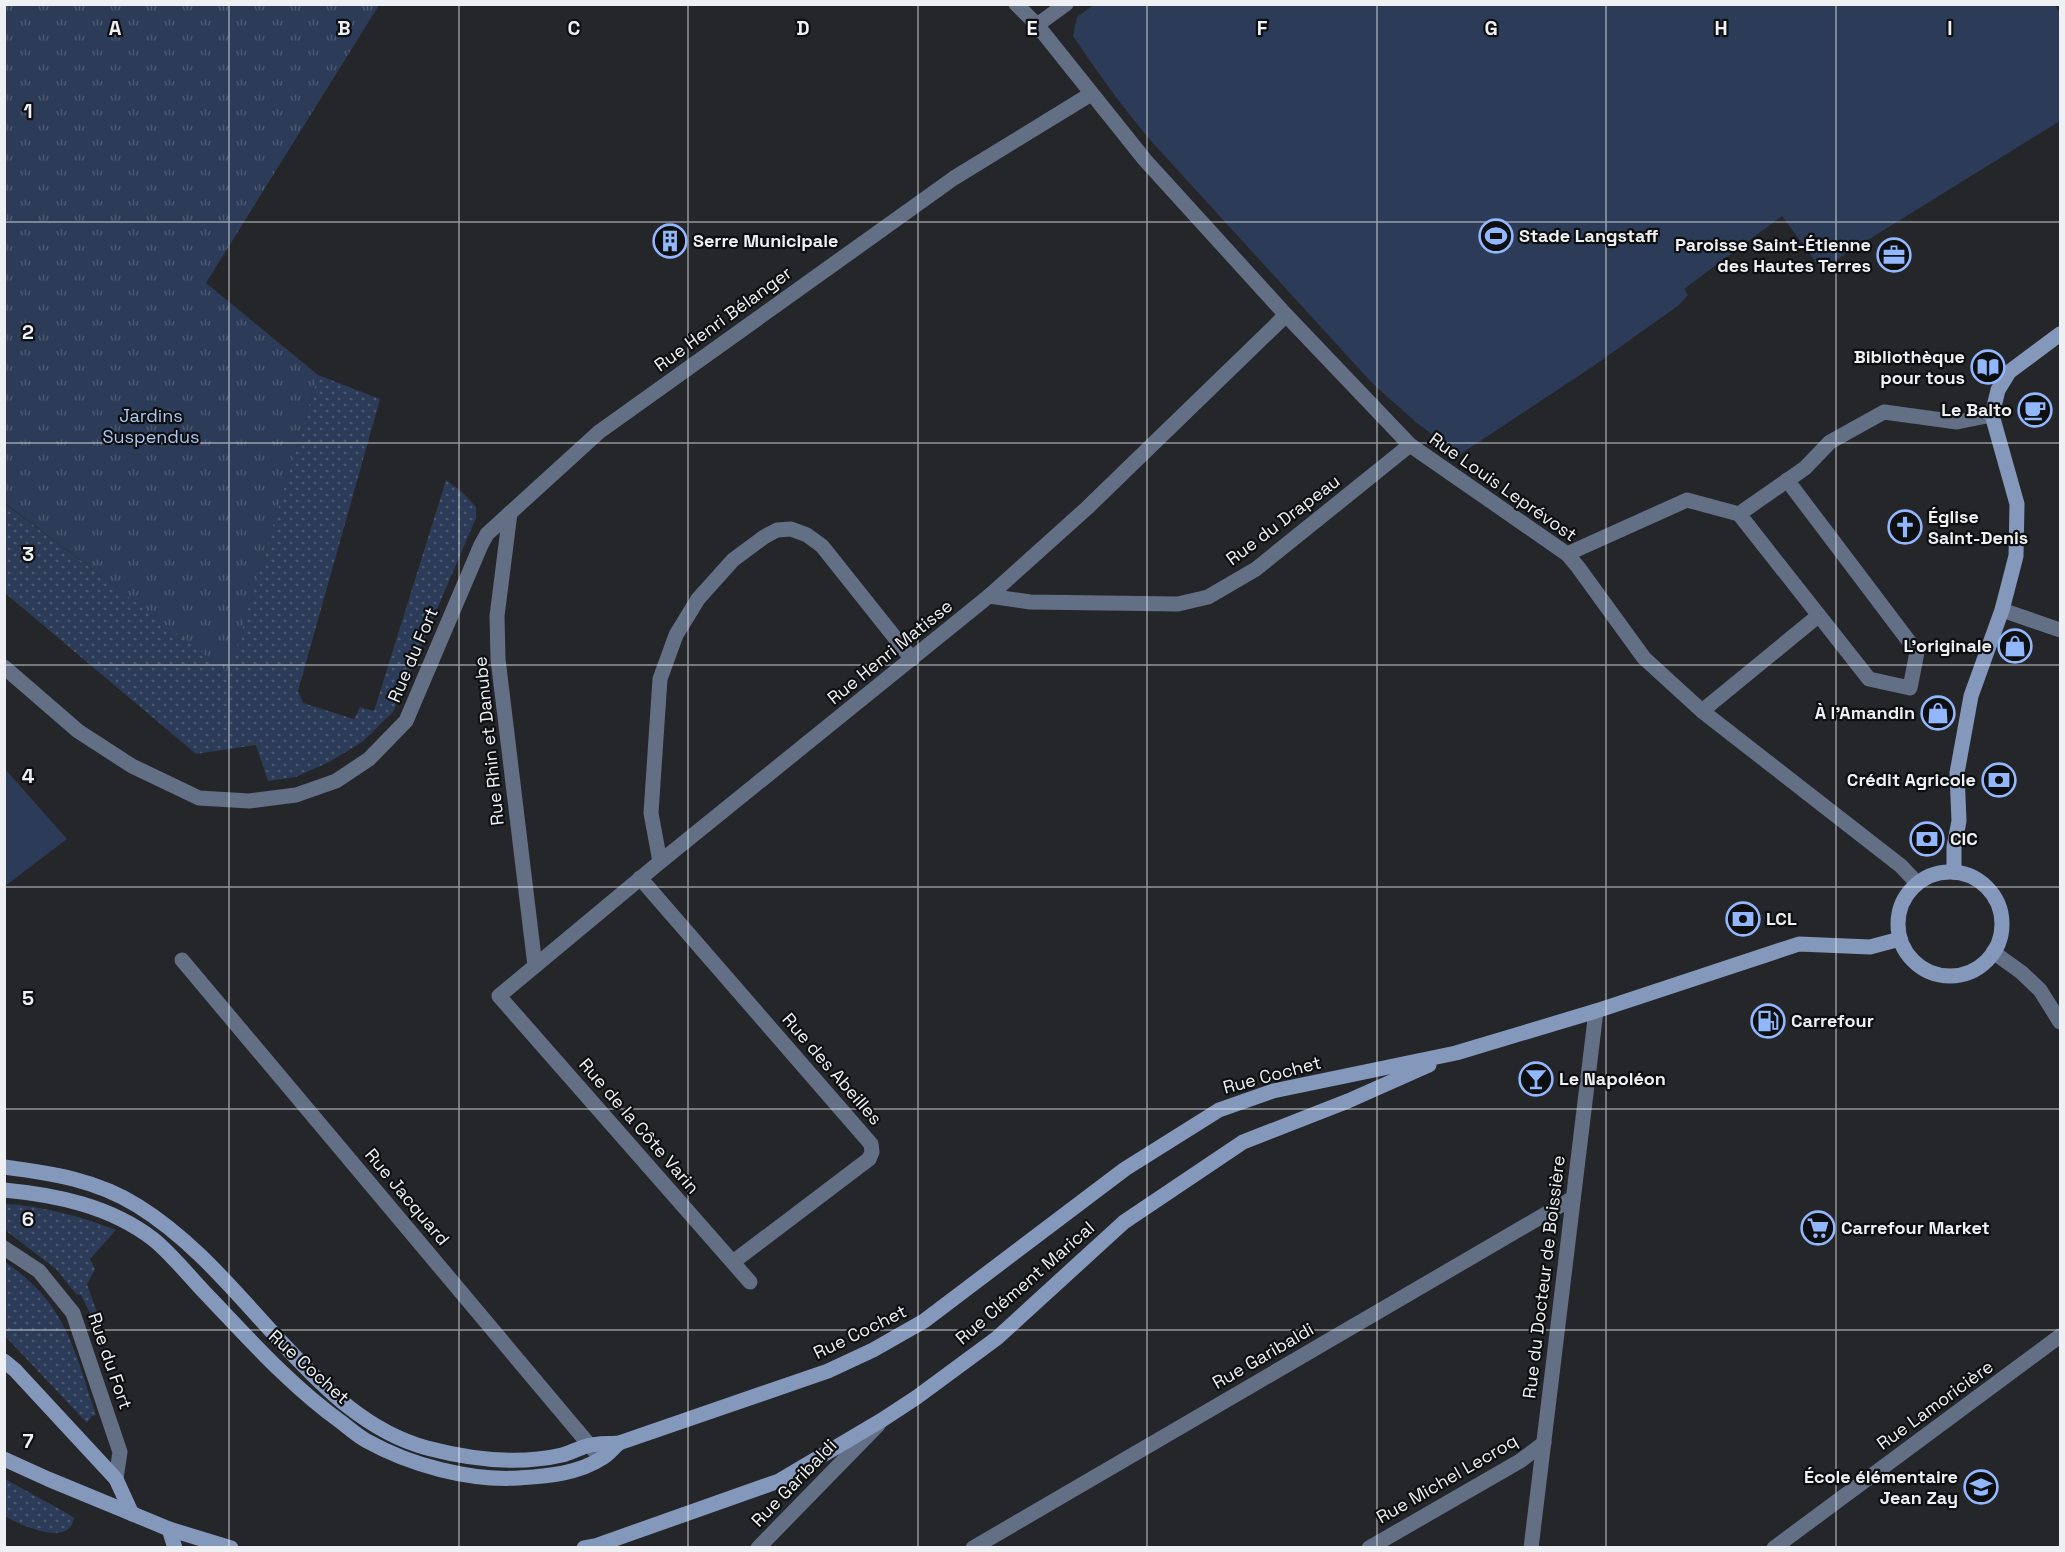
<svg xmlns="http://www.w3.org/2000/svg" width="2065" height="1552" viewBox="0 0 2065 1552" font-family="'Space Grotesk',sans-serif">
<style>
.grass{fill:url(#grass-dots)}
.park{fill:url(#park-tufts)}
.pitch{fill:#2c3c58}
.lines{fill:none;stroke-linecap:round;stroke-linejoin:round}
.street{stroke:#626f85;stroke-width:15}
.secondary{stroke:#8498bc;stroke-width:15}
.grid{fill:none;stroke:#eff0f3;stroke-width:1.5;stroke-opacity:0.55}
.labels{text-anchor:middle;stroke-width:4.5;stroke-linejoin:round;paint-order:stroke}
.poi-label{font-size:18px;font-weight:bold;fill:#eff0f3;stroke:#0e0f11;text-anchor:start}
.street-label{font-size:18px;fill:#eff0f3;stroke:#0e0f11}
.park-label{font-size:18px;fill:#adc6f3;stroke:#0e0f11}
.grid-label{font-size:20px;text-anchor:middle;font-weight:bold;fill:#eff0f3;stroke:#0e0f11;stroke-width:4.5;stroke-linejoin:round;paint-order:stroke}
</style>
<defs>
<pattern id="grass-dots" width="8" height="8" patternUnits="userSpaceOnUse" patternTransform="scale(1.5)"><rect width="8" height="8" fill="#2c3c58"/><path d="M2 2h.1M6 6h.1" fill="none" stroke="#4b5870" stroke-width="1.8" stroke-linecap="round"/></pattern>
<pattern id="park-tufts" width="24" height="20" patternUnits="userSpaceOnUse" patternTransform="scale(1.5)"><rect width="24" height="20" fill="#2c3c58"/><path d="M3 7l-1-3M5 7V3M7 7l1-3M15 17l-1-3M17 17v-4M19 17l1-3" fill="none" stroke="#4b5870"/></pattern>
</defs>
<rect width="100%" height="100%" fill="#24262a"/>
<g class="grass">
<polygon points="318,375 380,399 298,691 303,703 354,719 360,707 374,711 446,480 462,492 476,507 476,518 393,712 362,742 331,761 296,777 268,781 256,745 196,754 5,593 4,503 229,672"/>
<path d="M 5,1204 C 44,1206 79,1216 116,1230 L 90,1259 L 95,1269 L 87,1284 L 97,1312 L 91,1315 L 81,1295 L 76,1294 L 56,1269 L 5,1230 Z"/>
<path d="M 5,1262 C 66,1303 74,1349 96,1415 L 92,1416 L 87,1423 L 5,1336 Z"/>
<path d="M 5,1479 L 70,1515 L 74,1518 C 69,1548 20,1525 5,1516 Z"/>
</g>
<polygon class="park" points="4,5 379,5 206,283 318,375 229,673 5,503"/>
<g class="pitch">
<path d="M 1095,4 L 2055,5 L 2060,13 L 2060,121 L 1821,269 L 1782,216 L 1684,289 L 1688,295 L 1679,305 L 1592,367 L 1459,455 L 1417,423 L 1373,384 L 1152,142 C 1123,108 1098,73 1073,36 L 1077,17 Z"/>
<polygon points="5,769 67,839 5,886 4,886"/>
</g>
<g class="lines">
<g class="street">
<polyline points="1016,4 1037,25 1145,160 1286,315 1410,445 1567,554 1578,567 1644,658 1702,711 1901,866 1917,883"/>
<polyline points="1037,25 1066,4"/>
<polyline points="510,513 497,616 498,659 535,966"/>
<polyline points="1739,514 1869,679 1910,688 1917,652 1787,480"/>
<polyline points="1739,514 1805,468 1830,442 1884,412 1957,422 1992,415"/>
<polyline points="1567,554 1687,500 1739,514"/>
<polyline points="989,596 1030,602 1178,604 1208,597 1256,569 1410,445"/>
<polyline points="2002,610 2060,630"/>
<polyline points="4,667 78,731 132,766 199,798 249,801 296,795 336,781 369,759 406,721 481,545 487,534 599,432 954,178 1091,94"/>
<polyline points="1702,711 1818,616"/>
<polyline points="660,862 651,813 660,679 676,635 698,599 733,560 764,537 777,530 791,529 807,535 822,546 912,659"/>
<polyline points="640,878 871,1144 872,1152 869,1159 733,1262"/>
<polyline points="1993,952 2021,972 2040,990 2060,1022"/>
<polyline points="182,960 597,1454"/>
<polyline points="4,1248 39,1271 73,1313 120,1452 116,1479"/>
<polyline points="750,1282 499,996 660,862 989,596 1087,508 1286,315"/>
<polyline points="758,1548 878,1425"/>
<polyline points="973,1548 1573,1198"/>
<polyline points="1369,1548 1520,1461 1544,1443"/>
<polyline points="1531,1548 1596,1011"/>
<polyline points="1774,1548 2060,1336"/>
</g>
<g class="secondary">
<polyline points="1954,872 1954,847 1959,821 1957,773 1971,696 2002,610 2016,556 2017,504 1992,415 1998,390 2009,372 2060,334"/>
<circle cx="1950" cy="924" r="52"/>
<path d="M 4,1167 C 51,1173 97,1180 138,1206 C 196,1242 239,1297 285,1346 C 325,1389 368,1432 427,1448 C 469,1459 519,1465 562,1455 C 570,1453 579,1448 587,1446 C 597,1443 609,1444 619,1443 L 828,1371 L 873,1350 L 924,1321 L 1125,1169 L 1219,1110 L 1273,1091 L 1456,1053 L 1596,1011 L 1799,944 L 1870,947 L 1900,939"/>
<path d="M 4,1190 C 57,1195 110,1206 153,1239 C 172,1254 192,1280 210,1298 C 251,1341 292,1387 341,1422 C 349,1428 358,1436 367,1441 C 410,1465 469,1481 519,1478 C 546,1476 578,1474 602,1458 C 608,1455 613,1448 619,1443"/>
<polyline points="4,1361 15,1370 116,1479 132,1514"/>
<polyline points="4,1459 48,1479 169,1529 231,1548"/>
<polyline points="169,1529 175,1548"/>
<polyline points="584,1548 595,1546 779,1481 882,1420 917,1397 997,1338 1124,1222 1243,1142 1348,1101 1429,1065"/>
</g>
</g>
<path class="grid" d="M 229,4 L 229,1548M 459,4 L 459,1548M 688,4 L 688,1548M 918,4 L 918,1548M 1147,4 L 1147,1548M 1377,4 L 1377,1548M 1606,4 L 1606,1548M 1836,4 L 1836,1548M 4,222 L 2060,222M 4,443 L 2060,443M 4,665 L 2060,665M 4,887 L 2060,887M 4,1109 L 2060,1109M 4,1330 L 2060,1330"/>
<defs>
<symbol id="stadium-ring" viewBox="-11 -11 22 22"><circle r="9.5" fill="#0e0f11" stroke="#92b7fd" stroke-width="1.5"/><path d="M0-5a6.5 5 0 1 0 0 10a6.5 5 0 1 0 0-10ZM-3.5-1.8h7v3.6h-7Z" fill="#92b7fd"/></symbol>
<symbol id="building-ring" viewBox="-11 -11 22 22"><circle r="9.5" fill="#0e0f11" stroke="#92b7fd" stroke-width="1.5"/><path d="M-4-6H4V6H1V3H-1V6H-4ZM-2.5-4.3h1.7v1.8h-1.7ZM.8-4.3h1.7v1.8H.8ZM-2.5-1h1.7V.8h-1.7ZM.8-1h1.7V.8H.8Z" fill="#92b7fd"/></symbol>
<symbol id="office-ring" viewBox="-11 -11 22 22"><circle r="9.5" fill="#0e0f11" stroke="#92b7fd" stroke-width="1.5"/><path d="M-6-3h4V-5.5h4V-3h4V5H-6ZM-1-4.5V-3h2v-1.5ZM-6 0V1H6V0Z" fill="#92b7fd"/></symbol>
<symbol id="library-ring" viewBox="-11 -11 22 22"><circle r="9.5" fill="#0e0f11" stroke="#92b7fd" stroke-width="1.5"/><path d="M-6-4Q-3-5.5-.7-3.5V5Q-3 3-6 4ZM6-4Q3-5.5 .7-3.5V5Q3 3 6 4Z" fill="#92b7fd"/></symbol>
<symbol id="cafe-ring" viewBox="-11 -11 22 22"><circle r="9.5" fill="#0e0f11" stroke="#92b7fd" stroke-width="1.5"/><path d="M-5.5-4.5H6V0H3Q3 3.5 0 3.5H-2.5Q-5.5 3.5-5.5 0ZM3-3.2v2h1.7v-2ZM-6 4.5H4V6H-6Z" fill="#92b7fd"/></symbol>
<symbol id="church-ring" viewBox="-11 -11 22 22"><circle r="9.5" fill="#0e0f11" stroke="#92b7fd" stroke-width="1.5"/><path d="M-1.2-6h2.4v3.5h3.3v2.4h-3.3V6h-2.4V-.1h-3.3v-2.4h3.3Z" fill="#92b7fd"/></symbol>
<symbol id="shop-ring" viewBox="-11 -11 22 22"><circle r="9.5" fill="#0e0f11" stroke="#92b7fd" stroke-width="1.5"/><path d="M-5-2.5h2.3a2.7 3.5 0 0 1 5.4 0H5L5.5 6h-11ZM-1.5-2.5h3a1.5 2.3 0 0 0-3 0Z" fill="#92b7fd"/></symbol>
<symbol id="bank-ring" viewBox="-11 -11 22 22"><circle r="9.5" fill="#0e0f11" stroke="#92b7fd" stroke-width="1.5"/><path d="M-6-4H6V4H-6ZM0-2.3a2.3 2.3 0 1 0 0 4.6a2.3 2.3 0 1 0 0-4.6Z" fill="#92b7fd"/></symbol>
<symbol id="fuel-ring" viewBox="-11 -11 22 22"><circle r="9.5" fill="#0e0f11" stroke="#92b7fd" stroke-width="1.5"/><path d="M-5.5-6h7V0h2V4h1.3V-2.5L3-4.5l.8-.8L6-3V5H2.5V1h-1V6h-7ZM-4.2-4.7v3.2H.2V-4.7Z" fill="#92b7fd"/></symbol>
<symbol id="bar-ring" viewBox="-11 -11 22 22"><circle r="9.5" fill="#0e0f11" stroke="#92b7fd" stroke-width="1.5"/><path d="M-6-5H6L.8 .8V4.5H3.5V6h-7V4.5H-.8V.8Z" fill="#92b7fd"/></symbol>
<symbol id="supermarket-ring" viewBox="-11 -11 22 22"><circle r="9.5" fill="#0e0f11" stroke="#92b7fd" stroke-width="1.5"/><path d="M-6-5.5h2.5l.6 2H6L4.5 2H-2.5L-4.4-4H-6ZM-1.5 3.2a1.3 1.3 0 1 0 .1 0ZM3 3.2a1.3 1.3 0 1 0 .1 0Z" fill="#92b7fd"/></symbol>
<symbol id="school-ring" viewBox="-11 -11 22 22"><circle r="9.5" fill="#0e0f11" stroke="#92b7fd" stroke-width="1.5"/><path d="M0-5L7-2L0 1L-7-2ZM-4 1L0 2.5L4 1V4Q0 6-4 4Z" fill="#92b7fd"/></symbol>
</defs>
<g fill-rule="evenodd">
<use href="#stadium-ring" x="1477" y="217" width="38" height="38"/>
<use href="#building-ring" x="651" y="222" width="38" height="38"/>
<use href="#office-ring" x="1875" y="236" width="38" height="38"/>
<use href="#library-ring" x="1969" y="348" width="38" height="38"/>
<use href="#cafe-ring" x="2016" y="391" width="38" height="38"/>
<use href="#church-ring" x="1886" y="508" width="38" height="38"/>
<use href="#shop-ring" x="1996" y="627" width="38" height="38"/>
<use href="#shop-ring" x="1919" y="694" width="38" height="38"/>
<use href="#bank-ring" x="1980" y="761" width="38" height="38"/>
<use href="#bank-ring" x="1908" y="820" width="38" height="38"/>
<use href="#bank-ring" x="1724" y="900" width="38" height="38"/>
<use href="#fuel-ring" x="1749" y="1002" width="38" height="38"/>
<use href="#bar-ring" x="1517" y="1060" width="38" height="38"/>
<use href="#supermarket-ring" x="1799" y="1209" width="38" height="38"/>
<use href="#school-ring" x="1962" y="1468" width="38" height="38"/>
</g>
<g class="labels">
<g class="poi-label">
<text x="1519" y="242">Stade Langstaff</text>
<text x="693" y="247">Serre Municipale</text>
<text x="1871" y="251" text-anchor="end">Paroisse Saint-Étienne<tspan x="1871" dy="21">des Hautes Terres</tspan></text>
<text x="1965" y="363" text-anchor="end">Bibliothèque<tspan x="1965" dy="21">pour tous</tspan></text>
<text x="2012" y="416" text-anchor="end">Le Balto</text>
<text x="1928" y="523">Église<tspan x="1928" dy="21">Saint-Denis</tspan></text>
<text x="1992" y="652" text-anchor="end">L'originale</text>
<text x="1915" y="719" text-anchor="end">À l'Amandin</text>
<text x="1976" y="786" text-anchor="end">Crédit Agricole</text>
<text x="1950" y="845">CIC</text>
<text x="1766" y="925">LCL</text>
<text x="1791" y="1027">Carrefour</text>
<text x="1559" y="1085">Le Napoléon</text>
<text x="1841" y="1234">Carrefour Market</text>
<text x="1958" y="1483" text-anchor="end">École élémentaire<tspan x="1958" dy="21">Jean Zay</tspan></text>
</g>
<g class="street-label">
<text transform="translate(723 319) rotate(-36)" y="6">Rue Henri Bélanger</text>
<text transform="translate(1503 487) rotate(35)" y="6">Rue Louis Leprévost</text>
<text transform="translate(1283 520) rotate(-37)" y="6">Rue du Drapeau</text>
<text transform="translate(890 652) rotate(-39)" y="6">Rue Henri Matisse</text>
<text transform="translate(413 655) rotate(-67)" y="6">Rue du Fort</text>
<text transform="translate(489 741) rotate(-96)" y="6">Rue Rhin et Danube</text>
<text transform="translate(832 1069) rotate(49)" y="6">Rue des Abeilles</text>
<text transform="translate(1272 1075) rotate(-15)" y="6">Rue Cochet</text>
<text transform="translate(639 1126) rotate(49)" y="6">Rue de la Côte Varin</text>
<text transform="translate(407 1197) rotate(50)" y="6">Rue Jacquard</text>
<text transform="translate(1544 1277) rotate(-83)" y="6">Rue du Docteur de Boissière</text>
<text transform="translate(1025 1283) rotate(-41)" y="6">Rue Clément Marical</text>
<text transform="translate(860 1332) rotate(-26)" y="6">Rue Cochet</text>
<text transform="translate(1263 1356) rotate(-30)" y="6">Rue Garibaldi</text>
<text transform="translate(110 1361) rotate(71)" y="6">Rue du Fort</text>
<text transform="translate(309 1367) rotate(42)" y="6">Rue Cochet</text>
<text transform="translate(1935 1405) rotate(-36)" y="6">Rue Lamoricière</text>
<text transform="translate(1447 1479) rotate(-30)" y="6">Rue Michel Lecroq</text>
<text transform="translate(794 1483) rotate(-46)" y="6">Rue Garibaldi</text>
</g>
<g class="park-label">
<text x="151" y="422">Jardins<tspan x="151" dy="21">Suspendus</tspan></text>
</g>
</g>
<g class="grid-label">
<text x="115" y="35">A</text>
<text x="344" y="35">B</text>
<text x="574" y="35">C</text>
<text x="803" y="35">D</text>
<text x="1032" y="35">E</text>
<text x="1262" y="35">F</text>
<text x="1491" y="35">G</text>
<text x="1721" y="35">H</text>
<text x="1950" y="35">I</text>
<text x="28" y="118">1</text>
<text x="28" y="339">2</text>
<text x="28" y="561">3</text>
<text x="28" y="783">4</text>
<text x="28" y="1005">5</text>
<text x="28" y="1226">6</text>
<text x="28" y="1448">7</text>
</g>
<rect width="2065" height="1552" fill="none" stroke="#eff0f3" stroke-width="12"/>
</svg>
